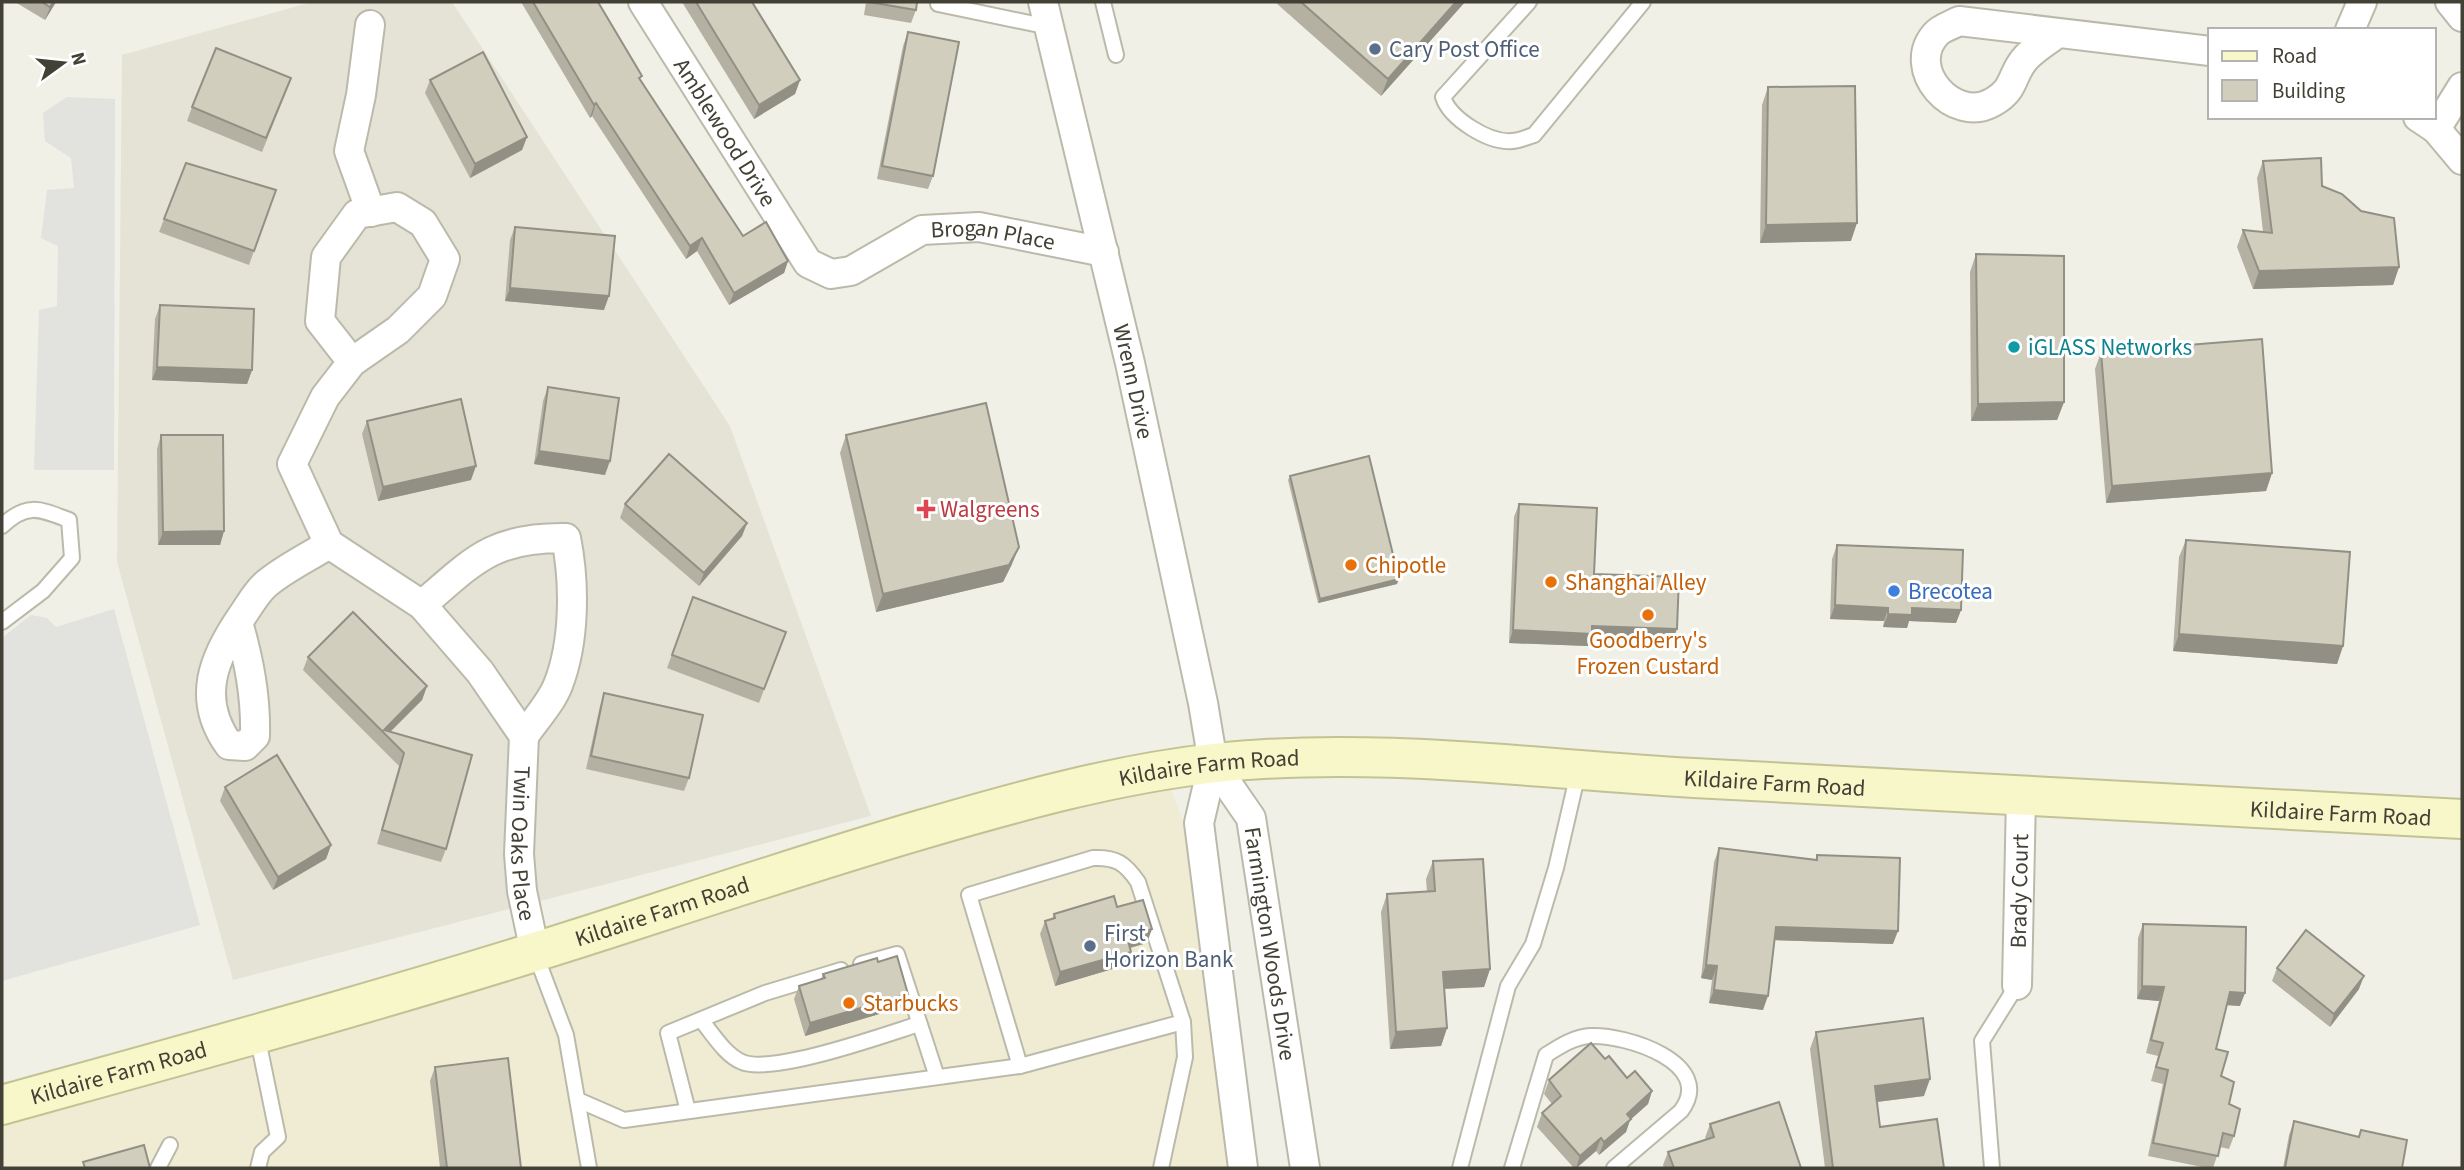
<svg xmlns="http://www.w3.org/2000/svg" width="2464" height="1170" viewBox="0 0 2464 1170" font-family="'Source Sans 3',sans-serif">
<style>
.residential{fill:#e4e3d5}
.commercial{fill:#f0ecd4}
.parking{fill:#e2e2de}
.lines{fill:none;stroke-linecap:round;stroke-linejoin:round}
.lane-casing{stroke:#bbbaaa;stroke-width:18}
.street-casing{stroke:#bbbaaa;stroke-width:32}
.secondary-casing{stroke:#c2c295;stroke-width:42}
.lane{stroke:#fff;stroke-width:14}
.street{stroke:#fff;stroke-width:28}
.secondary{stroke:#f7f7ca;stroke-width:38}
.wall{fill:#b4b1a3}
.shaded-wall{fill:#929084}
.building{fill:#d1cebd;stroke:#929084;stroke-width:2}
.service-dot{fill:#5c6f8a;stroke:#fff;stroke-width:2.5}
.culture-dot{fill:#0f9aa8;stroke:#fff;stroke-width:2.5}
.health-dot{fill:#e0444e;stroke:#fff;stroke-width:2.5}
.food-dot{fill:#e8710a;stroke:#fff;stroke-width:2.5}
.shop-dot{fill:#3f7fe0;stroke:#fff;stroke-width:2.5}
.labels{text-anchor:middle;stroke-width:6;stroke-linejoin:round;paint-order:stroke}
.service-label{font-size:23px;fill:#4e5e75;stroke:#fff;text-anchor:start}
.street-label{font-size:23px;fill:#434136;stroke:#fff}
.culture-label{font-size:23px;fill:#0d838f;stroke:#fff;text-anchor:start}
.health-label{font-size:23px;fill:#be3a42;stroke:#fff;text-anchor:start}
.food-label{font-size:23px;fill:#c56008;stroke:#fff;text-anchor:start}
.shop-label{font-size:23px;fill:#366cbe;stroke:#fff;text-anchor:start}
</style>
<rect width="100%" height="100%" fill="#f1f0e6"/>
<polygon class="residential" points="312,2 452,2 730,426 871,816 233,980 117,562 122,55"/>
<polygon class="commercial" points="1164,770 1192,846 1232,1168 2,1168 2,1105"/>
<g class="parking">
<polygon points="67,97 115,99 114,470 34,470 39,310 57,306 58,246 41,238 47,190 74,188 71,158 45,141 43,113"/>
<polygon points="114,609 200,925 2,981 2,638 31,615 47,618 56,627"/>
</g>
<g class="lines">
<defs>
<g id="lane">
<polyline points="1103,2 1116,55"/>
<path d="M 1529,2 L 1443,97 C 1450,119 1489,143 1512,141 C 1519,141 1527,137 1534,135 L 1643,2"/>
<polyline points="938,4 1049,27"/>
<path d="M 2,526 C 27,502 40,509 69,520 L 72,558 L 43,591 L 2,622"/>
<polyline points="535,953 566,1035 589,1168"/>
<polyline points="861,964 897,954 937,1077"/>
<path d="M 701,1020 C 713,1034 725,1055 742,1062 C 772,1075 884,1035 919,1024"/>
<polyline points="257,1035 278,1137 262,1152 258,1168"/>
<path d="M 1020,1066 L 969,895 L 1093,858 C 1116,857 1125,863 1138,882 L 1183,1022 L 1185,1057 L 1161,1168"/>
<polyline points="578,1100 624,1120 1020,1066 1183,1022"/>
<polyline points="688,1111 668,1033 765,993 841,970"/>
<polyline points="158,1168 170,1145"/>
<polyline points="1460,1168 1508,986 1533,944 1556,868 1578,773"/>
<path d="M 1512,1168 L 1546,1055 C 1560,1046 1574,1037 1590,1036 C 1625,1034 1717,1063 1681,1111 L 1614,1168"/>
<polyline points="1992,1168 1982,1041 2017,985"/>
</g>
<g id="street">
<path id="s1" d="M 643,2 L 808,263 L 831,274 L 851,271 L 922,230 L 979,227 L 1104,252"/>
<path id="s2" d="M 1043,2 L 1130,363 L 1203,703 L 1213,763 L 1199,823 L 1243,1168"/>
<polyline points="2450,2 2462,17"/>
<polyline points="370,25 361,95 349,151 371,212"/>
<polyline points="2350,30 2362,2"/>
<path d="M 2058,33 C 2047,41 2032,50 2024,60 C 2011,76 2015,90 1993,102 C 1954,125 1904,69 1936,34 C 1941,28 1952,25 1959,21 L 2210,51"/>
<polyline points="2418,117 2436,129 2462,160"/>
<polyline points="2436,129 2462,87"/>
<path id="s3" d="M 352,362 L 320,321 L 326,257 L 357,214 L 397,207 L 423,223 L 445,259 L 432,296 L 398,330 L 352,362 L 325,397 L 292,464 L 329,544 L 422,605 L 480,672 L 524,736 L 519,854 L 522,891 L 535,952"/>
<path d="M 422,605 C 474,560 493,537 566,538 C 575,583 575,642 558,685 C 551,703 535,720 524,736"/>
<path d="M 238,622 C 249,661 256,696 255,736 L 245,746 L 229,745 C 196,699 213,658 242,616 C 249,606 256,593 265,585 C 283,569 309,557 329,544"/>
<path id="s4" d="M 1213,763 L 1251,818 L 1305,1168"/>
<path id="s5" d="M 2017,985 L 2021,797"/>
</g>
<g id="secondary">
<path id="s6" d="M 2,1105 C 200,1050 399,996 595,933 C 703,898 811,862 920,830 C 1016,802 1115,774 1215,763 C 1375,746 1534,769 1694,778 C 1950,793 2206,807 2462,819"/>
</g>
</defs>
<use href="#lane" class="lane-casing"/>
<use href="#street" class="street-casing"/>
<use href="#secondary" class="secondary-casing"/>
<use href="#lane" class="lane"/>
<use href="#street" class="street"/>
<use href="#secondary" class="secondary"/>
</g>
<g class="wall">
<polygon points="15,2 56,2 45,20"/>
<polygon points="521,2 598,2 640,81 743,236 788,261 784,273 729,305 697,251 686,259 592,116 590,118"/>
<polygon points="682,2 752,2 800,80 795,94 754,119"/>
<polygon points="866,2 917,2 916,10 911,23 864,15"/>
<polygon points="1275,2 1465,2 1381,96"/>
<polygon points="908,32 933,176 928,189 877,179 903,46"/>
<polygon points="430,80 527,137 522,150 470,178 425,93"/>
<polygon points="1768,87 1851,241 1760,243 1762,105"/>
<polygon points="286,92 262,152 187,121 192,107"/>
<polygon points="2263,161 2322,186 2399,267 2393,285 2253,289 2237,247 2243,230 2263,232 2257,178"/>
<polygon points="186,163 276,190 249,265 159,232"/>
<polygon points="515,227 604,310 505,301 510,240"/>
<polygon points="1976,254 2064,402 2057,420 1971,421 1970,272"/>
<polygon points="160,305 252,370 247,384 152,380 155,319"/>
<polygon points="2101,352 2272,473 2266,491 2106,503 2095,369"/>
<polygon points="548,387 605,475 534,464 543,401"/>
<polygon points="367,421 471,480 378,501 362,434"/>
<polygon points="161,435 224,531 220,545 158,545 157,449"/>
<polygon points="846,435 1012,564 1003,582 876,612 840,453"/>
<polygon points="1290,476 1397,584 1318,603 1288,480"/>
<polygon points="625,504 747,523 742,536 699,586 620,518"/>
<polygon points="1519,504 1594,574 1672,642 1590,639 1588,646 1509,643 1514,517"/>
<polygon points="2186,540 2343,646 2337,664 2173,651 2179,557"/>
<polygon points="1837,545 1961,610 1956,623 1909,621 1907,628 1883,627 1884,621 1830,619 1832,559"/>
<polygon points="693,597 786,632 759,703 667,668"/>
<polygon points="308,657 427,686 422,700 390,732 472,755 446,849 441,862 377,844 399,766 303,670"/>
<polygon points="604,693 689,778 684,791 586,769 600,706"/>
<polygon points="225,787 331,845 326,859 273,890 220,801"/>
<polygon points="1719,848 1816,860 1817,855 1893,944 1774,940 1763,1010 1709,1003 1712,980 1701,978 1714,862"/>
<polygon points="1433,861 1490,969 1484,987 1444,989 1447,1028 1441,1046 1390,1049 1381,912 1387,894 1427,892 1426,879"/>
<polygon points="1117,907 1147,943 1130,948 1131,952 1126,965 1055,986 1040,934 1045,921 1052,919 1054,914"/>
<polygon points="2143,924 2240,1006 2227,1005 2216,1049 2221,1076 2229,1104 2234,1136 2229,1149 2220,1147 2213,1168 2207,1168 2148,1156 2163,1084 2151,1081 2158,1056 2146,1053 2159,1001 2137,999 2138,938"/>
<polygon points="878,962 908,994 903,1007 805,1036 794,999 799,986 821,979 823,974"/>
<polygon points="2277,968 2359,989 2330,1027 2272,981"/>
<polygon points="1816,1032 1924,1096 1877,1102 1880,1127 1944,1168 1825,1168 1810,1049"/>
<polygon points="1605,1059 1627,1078 1652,1091 1648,1104 1630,1120 1626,1132 1599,1155 1596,1151 1577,1168 1574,1168 1537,1127 1542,1113 1552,1104 1544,1094 1549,1080"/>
<polygon points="435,1067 521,1168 440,1168 430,1081"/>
<polygon points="2294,1121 2358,1137 2361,1130 2402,1168 2283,1168 2289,1135"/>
<polygon points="1710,1124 1801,1168 1664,1168 1663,1165 1668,1152 1706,1139 1705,1138"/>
</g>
<g class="shaded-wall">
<polygon points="53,2 56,2 45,20 50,7"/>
<polygon points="1456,2 1465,2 1381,96 1388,79"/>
<polygon points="800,80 795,94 754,119 759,105"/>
<polygon points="596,103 592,116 590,118 594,105"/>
<polygon points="527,137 522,150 470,178 475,164"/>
<polygon points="1857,223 1851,241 1760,243 1766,225"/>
<polygon points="702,238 697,251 686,259 690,246"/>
<polygon points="788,261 784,273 729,305 734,293"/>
<polygon points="2399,267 2393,285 2253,289 2259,271"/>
<polygon points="510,288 609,296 604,310 505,301"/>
<polygon points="157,367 252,370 247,384 152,380"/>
<polygon points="2064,402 2057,420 1971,421 1978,404"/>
<polygon points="539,451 610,461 605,475 534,464"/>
<polygon points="476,466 471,480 378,501 383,487"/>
<polygon points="2272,473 2266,491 2106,503 2112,486"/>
<polygon points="747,523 742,536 699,586 704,573"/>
<polygon points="224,531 220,545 158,545 163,532"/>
<polygon points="1019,547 1012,564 1003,582 876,612 883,594"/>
<polygon points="1399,579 1397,584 1318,603 1320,599"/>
<polygon points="1835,605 1888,608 1884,621 1830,619"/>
<polygon points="1912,608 1961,610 1956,623 1909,621 1907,628 1883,627 1888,614"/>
<polygon points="1592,626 1677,629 1672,642 1590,639 1588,646 1509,643 1513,630"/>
<polygon points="2179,634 2343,646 2337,664 2173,651"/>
<polygon points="427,686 422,700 387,735 384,730"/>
<polygon points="331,845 326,859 273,890 278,877"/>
<polygon points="1776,927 1898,931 1893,944 1771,940"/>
<polygon points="1152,929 1147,943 1122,950 1127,937"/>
<polygon points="1131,952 1126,965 1055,986 1060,972"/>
<polygon points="1706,965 1717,966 1712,980 1701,978"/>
<polygon points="1490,969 1484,987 1437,989 1443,972"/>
<polygon points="2364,976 2359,989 2330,1027 2334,1014"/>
<polygon points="2142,986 2164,987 2159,1001 2137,999"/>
<polygon points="1714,990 1768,996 1763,1010 1709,1003"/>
<polygon points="2230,992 2245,993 2240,1006 2225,1005"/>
<polygon points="908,994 903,1007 805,1036 810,1023"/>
<polygon points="1447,1028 1441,1046 1390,1049 1396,1032"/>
<polygon points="1930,1079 1924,1096 1868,1103 1875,1086"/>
<polygon points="1652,1091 1648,1104 1630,1120 1626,1132 1599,1155 1604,1142 1627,1114"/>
<polygon points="1601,1138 1596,1151 1576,1168 1580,1156"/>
</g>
<g class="building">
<polygon points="42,2 53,2 50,7"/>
<polygon points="533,2 598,2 642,76 639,78 743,236 766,222 788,261 734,293 702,238 690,246 596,103 594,105"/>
<polygon points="696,2 752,2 800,80 759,105"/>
<polygon points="869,2 917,2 916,10"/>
<polygon points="1301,2 1456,2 1388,79"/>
<polygon points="908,32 959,42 933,176 882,166"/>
<polygon points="216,48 291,78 266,138 192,107"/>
<polygon points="483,52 527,137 475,164 430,80"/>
<polygon points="1855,86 1857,223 1766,225 1768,87"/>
<polygon points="2321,158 2322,186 2342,194 2361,211 2394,218 2399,267 2259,271 2243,230 2272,233 2263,161"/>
<polygon points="186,163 276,190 254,251 164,219"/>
<polygon points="515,227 615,236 609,296 510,288"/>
<polygon points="1976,254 2064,256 2064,402 1978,404"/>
<polygon points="160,305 254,309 252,370 157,367"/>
<polygon points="2262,339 2272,473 2112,486 2101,352"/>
<polygon points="548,387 619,398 610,461 539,451"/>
<polygon points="461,399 476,466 383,487 367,421"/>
<polygon points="986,403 1019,547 1009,565 883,594 846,435"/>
<polygon points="161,435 223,435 224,531 163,532"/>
<polygon points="669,454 747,523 704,573 625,504"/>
<polygon points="1369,456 1399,579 1320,599 1290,476"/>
<polygon points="1519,504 1597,508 1594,574 1679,577 1677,629 1592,626 1592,634 1513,630"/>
<polygon points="2186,540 2350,552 2343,646 2179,634"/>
<polygon points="1837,545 1963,550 1961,610 1912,608 1912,615 1888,614 1888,608 1835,605"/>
<polygon points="693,597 786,632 764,689 672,655"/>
<polygon points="353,612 427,686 384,730 472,755 446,849 382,830 404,753 308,657"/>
<polygon points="604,693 703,715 689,778 591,756"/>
<polygon points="277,755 331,845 278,877 225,787"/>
<polygon points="1719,848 1817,860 1817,855 1900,858 1898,931 1776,927 1768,996 1714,990 1717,966 1706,965"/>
<polygon points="1483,859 1490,969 1443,972 1447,1028 1396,1032 1387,894 1435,891 1433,861"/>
<polygon points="1114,896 1117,907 1143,900 1152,929 1127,937 1131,952 1060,972 1045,921 1055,918 1054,914"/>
<polygon points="2143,924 2246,927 2245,993 2230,992 2216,1049 2228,1052 2221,1076 2234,1082 2229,1104 2240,1109 2234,1136 2223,1133 2218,1156 2153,1143 2168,1070 2156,1067 2163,1043 2151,1040 2164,987 2142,986"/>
<polygon points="2306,930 2364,976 2334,1014 2277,968"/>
<polygon points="897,956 908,994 810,1023 799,986 825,978 823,974 877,958 878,962"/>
<polygon points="1923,1018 1930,1079 1875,1086 1880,1127 1937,1119 1944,1168 1833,1168 1816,1032"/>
<polygon points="1591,1043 1605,1059 1609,1056 1627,1078 1635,1071 1652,1091 1627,1114 1631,1119 1604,1142 1601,1138 1580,1156 1542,1113 1561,1096 1549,1080"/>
<polygon points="508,1058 521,1168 447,1168 435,1067"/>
<polygon points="1779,1102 1801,1168 1674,1168 1668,1152 1714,1137 1710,1124"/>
<polygon points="2294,1121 2359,1137 2361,1130 2407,1140 2402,1168 2285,1168"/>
<polygon points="144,1145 150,1168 85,1168 83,1162"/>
</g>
<g class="service-dot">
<circle cx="1375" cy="49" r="7"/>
<circle cx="1090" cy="946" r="7"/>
</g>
<circle class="culture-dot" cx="2014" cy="347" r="7"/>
<path class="health-dot" d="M922.5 498.5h7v7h7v7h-7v7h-7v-7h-7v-7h7z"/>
<g class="food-dot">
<circle cx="1351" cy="565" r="7"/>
<circle cx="1551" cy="582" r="7"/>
<circle cx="1648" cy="615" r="7"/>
<circle cx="849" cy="1003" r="7"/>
</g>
<circle class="shop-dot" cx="1894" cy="591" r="7"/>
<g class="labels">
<g class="service-label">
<text x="1389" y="57">Cary Post Office</text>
<text x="1104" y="941">First<tspan x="1104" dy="26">Horizon Bank</tspan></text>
</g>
<g class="street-label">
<text dy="8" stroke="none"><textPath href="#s1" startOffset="154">Amblewood Drive</textPath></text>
<text dy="8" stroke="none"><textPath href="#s1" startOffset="508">Brogan Place</textPath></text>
<text dy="8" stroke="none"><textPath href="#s2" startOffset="390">Wrenn Drive</textPath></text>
<text dy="8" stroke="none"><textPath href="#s6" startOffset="1255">Kildaire Farm Road</textPath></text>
<text dy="8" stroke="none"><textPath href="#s6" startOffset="1822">Kildaire Farm Road</textPath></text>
<text dy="8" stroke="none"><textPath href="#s6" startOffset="2389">Kildaire Farm Road</textPath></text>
<text dy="8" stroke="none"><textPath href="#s3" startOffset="1018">Twin Oaks Place</textPath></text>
<text dy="8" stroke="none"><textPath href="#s5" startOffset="94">Brady Court</textPath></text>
<text dy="8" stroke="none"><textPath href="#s6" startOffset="688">Kildaire Farm Road</textPath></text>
<text dy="8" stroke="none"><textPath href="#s4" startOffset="194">Farmington Woods Drive</textPath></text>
<text dy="8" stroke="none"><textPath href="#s6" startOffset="121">Kildaire Farm Road</textPath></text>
</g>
<g class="culture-label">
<text x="2028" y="355">iGLASS Networks</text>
</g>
<g class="health-label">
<text x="940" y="517">Walgreens</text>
</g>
<g class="food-label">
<text x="1365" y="573">Chipotle</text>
<text x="1565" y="590">Shanghai Alley</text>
<text x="1648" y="648" text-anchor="middle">Goodberry's<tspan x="1648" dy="26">Frozen Custard</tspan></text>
<text x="863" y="1011">Starbucks</text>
</g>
<g class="shop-label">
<text x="1908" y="599">Brecotea</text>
</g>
</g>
<rect width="2464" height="1170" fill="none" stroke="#434136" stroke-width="7"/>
<rect x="2208" y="28" width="228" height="91" fill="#ffffff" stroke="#b4b3af" stroke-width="2"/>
<rect x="2222" y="51" width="35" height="10" fill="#f7f7ca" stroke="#b4b3af" stroke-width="2"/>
<text x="2272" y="63" font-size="21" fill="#434136">Road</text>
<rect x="2222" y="80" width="35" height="21" fill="#d1cebd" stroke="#b4b3af" stroke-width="2"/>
<text x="2272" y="98" font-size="21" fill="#434136">Building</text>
<g transform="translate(63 63) rotate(75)" stroke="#ffffff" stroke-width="5" paint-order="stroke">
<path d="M0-5L12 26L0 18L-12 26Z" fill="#434136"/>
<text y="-10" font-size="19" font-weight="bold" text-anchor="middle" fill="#434136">N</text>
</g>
</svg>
